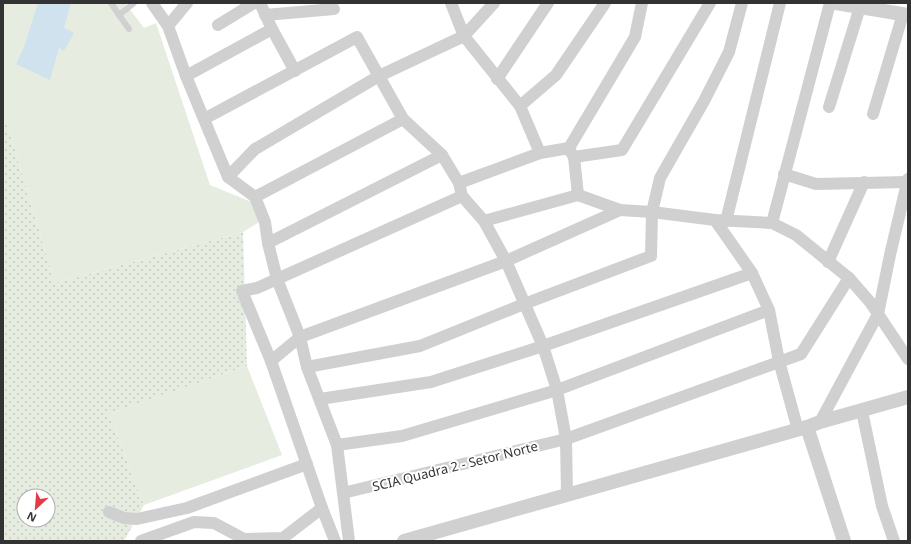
<svg xmlns="http://www.w3.org/2000/svg" width="911" height="544" viewBox="0 0 911 544" font-family="'Noto Sans',sans-serif">
<style>
.grass{fill:url(#grass-dots);fill-rule:evenodd}
.garden{fill:#e6ecdf}
.water{fill:#cfe2ee}
.lines{fill:none;stroke-linecap:round;stroke-linejoin:round}
.service{stroke:#d0d0d0;stroke-width:6}
.minor{stroke:#d0d0d0;stroke-width:12}
.tertiary{stroke:#d0d0d0;stroke-width:14}
.labels{text-anchor:middle;stroke-width:4;stroke-linejoin:round;paint-order:stroke}
.street-label{font-size:13px;fill:#333;stroke:#fff}
</style>
<defs>
<pattern id="grass-dots" width="8" height="8" patternUnits="userSpaceOnUse"><rect width="8" height="8" fill="#e6ecdf"/><path d="M2 2h.1M6 6h.1" fill="none" stroke="#c6cbc0" stroke-width="1.8" stroke-linecap="round"/></pattern>
</defs>
<rect width="100%" height="100%" fill="#fff"/>
<path class="grass" d="M 3,110 L 55,283 L 243,232 L 247,366 L 109,414 L 144,505 L 124,541 L 3,541 ZM 24,496 L 48,496 L 48,520 L 24,520 Z"/>
<g class="garden">
<polygon points="3,3 125,3 144,28 156,23 210,185 254,203 261,221 243,232 55,283 3,110"/>
<polygon points="247,366 282,455 144,505 109,414"/>
</g>
<polygon class="water" points="38,3 71,3 64,28 74,33 64,51 59,48 50,80 16,64 24,47"/>
<g class="lines">
<g class="service">
<polyline points="111,3 119,15 134,3"/>
<polyline points="119,15 129,29"/>
</g>
<g class="minor">
<polyline points="152,3 168,26 186,76 228,177 255,197 265,222 268,243 277,279 300,337 307,367 337,445 349,541"/>
<polyline points="260,3 272,29 295,71"/>
<polyline points="451,3 464,36 520,106 540,153"/>
<polyline points="265,15 334,9"/>
<polyline points="218,25 254,3"/>
<polyline points="168,26 187,3"/>
<polyline points="186,76 272,29"/>
<polyline points="497,79 548,3"/>
<polyline points="520,106 556,75 605,3"/>
<polyline points="829,107 860,7"/>
<polyline points="873,114 903,14"/>
<polyline points="204,119 357,37 403,119 442,155 459,183 462,196 484,221 506,261 543,346 557,390 566,439 567,495"/>
<polyline points="570,151 574,157 578,195"/>
<polyline points="574,157 622,150 710,3"/>
<polyline points="784,174 816,184 907,182"/>
<polyline points="228,177 255,149 379,76 464,36 494,3"/>
<polyline points="459,183 540,153 569,148 635,37 642,3"/>
<polyline points="255,197 403,119"/>
<polyline points="715,220 752,273 769,310 779,361 798,430"/>
<polyline points="484,221 578,195 620,210 652,212 715,220 772,223 796,235 849,278 870,302 908,359"/>
<polyline points="726,221 780,3"/>
<polyline points="772,223 830,3"/>
<polyline points="268,243 442,155"/>
<polyline points="828,262 864,182"/>
<polyline points="271,361 300,337 506,261 620,210"/>
<polyline points="307,367 420,346 524,304 651,256 652,212 660,178 704,101 729,52 742,3"/>
<polyline points="320,399 431,382 543,346 752,273"/>
<polyline points="862,411 882,506 894,541"/>
<polyline points="820,422 878,314 890,255 908,179"/>
<polyline points="337,445 402,436 557,390 769,310"/>
<polyline points="343,493 566,439 801,354 849,278"/>
<polyline points="109,512 124,518 137,519 187,508 307,464"/>
<polyline points="141,541 194,522 214,523 244,539 283,538 322,508"/>
<polyline points="335,541 322,508 271,361 242,291 257,288 462,196"/>
</g>
<g class="tertiary">
<polyline points="836,3 908,15"/>
<polyline points="807,427 844,541"/>
<polyline points="404,541 807,427 820,422 908,397"/>
</g>
</g>
<g class="labels">
<g class="street-label">
<text transform="translate(455 466) rotate(-14)" y="5">SCIA Quadra 2 - Setor Norte</text>
</g>
</g>
<rect width="911" height="544" fill="none" stroke="#333333" stroke-width="8"/>
<g transform="translate(36 508) rotate(206)"><circle r="19" fill="#ffffff" stroke="#adadad"/>
<path d="M0-3L7 15L0 10L-7 15Z" fill="#e63946"/>
<text y="-6" font-size="11" font-weight="bold" text-anchor="middle" fill="#333333">N</text>
</g>
</svg>
